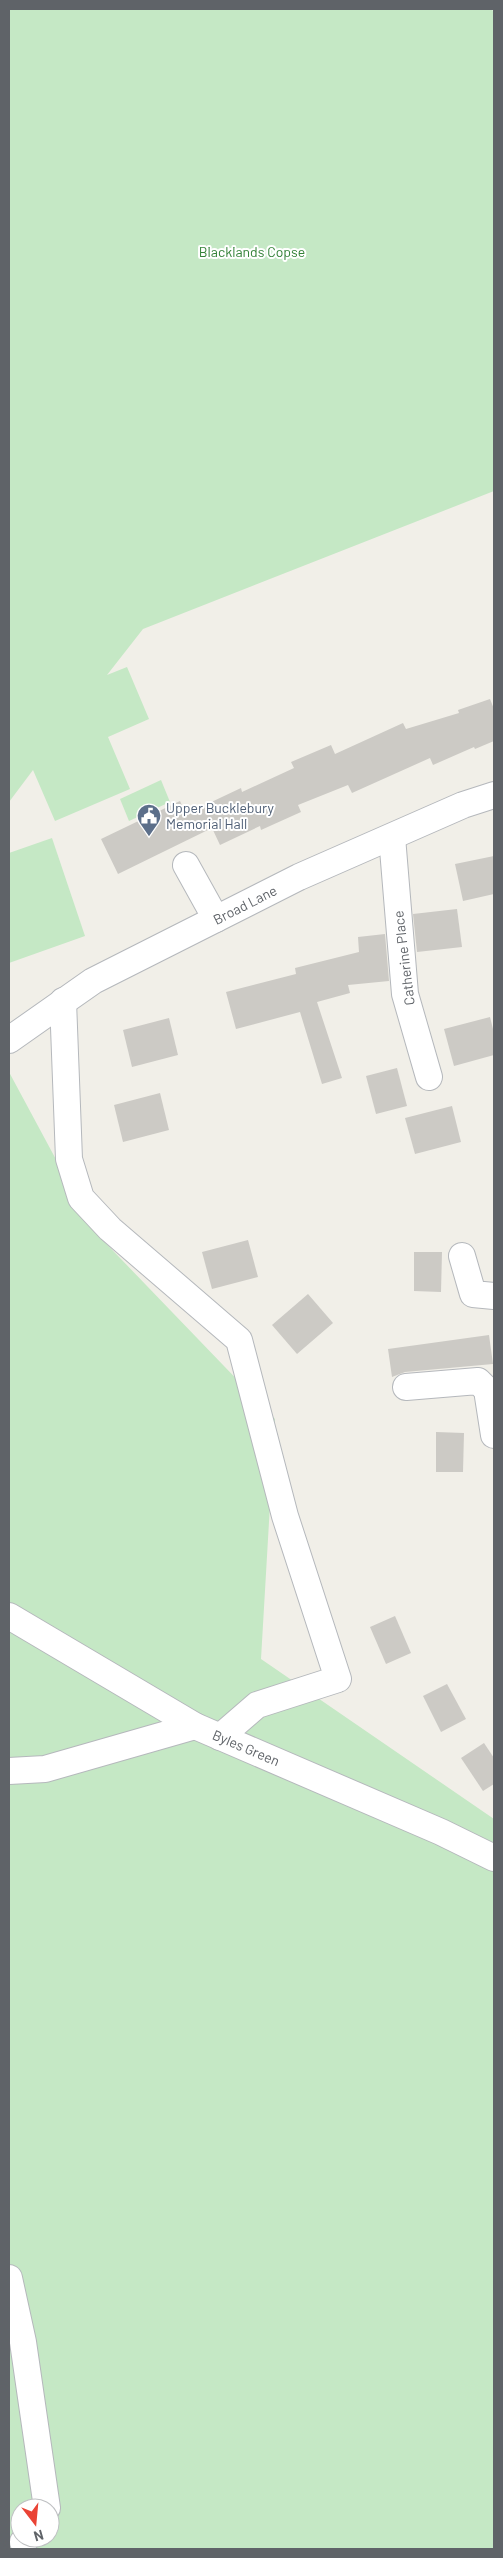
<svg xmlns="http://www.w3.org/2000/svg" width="503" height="2558" viewBox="0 0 503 2558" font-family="Barlow,sans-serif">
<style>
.green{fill:#c5e8c5;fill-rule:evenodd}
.building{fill:#cccac5}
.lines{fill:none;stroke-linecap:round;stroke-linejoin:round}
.minor-casing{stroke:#b5b8bc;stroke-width:28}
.minor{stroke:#fff;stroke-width:26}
.labels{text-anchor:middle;stroke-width:4;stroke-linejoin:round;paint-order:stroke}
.park-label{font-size:14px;fill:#348238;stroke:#fff}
.service-label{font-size:14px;fill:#4e5e75;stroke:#fff;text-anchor:start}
.street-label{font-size:14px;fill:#5f6368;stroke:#fff}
</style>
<rect width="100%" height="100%" fill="#f1efe8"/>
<g class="green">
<polygon points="9,9 492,9 494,14 494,491 143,629 107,675 127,667 149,719 108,737 130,789 55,821 33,770 9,802"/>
<polygon points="161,780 170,802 129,821 120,799"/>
<polygon points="52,838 85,936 9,963 9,853"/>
<path d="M 9,1072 L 95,1232 L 275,1419 L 261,1659 L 494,1819 L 494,2549 L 9,2549 ZM 20,2508 L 50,2508 L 50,2538 L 20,2538 Z"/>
</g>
<g class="building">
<polygon points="490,699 494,709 494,741 475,749 474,747 433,765 430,758 352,793 348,785 298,805 301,812 261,830 260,826 220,845 212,828 118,874 101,839 180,801 186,814 241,788 242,792 294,768 291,762 331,745 335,754 403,723 406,729 459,713 458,710"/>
<polygon points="494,856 494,894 463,901 455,864"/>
<polygon points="457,909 462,947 417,952 413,914"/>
<polygon points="385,934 389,981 348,985 350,993 317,1002 342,1078 322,1084 300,1012 236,1029 226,992 296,974 295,968 359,952 358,937"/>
<polygon points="490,1017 494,1033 494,1055 454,1066 444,1029"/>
<polygon points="169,1018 178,1055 132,1067 123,1030"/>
<polygon points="397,1068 407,1106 376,1114 366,1076"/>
<polygon points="160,1093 169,1130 123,1142 114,1105"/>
<polygon points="452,1106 461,1142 415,1154 405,1118"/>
<polygon points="248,1240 258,1277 212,1289 202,1252"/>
<polygon points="414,1252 442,1252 441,1292 414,1291"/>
<polygon points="308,1294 333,1323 297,1354 272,1325"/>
<polygon points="489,1335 493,1364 405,1372 392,1377 388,1349"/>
<polygon points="436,1432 464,1433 463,1472 436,1472"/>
<polygon points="395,1616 411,1653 386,1664 370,1627"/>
<polygon points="447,1684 466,1719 441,1732 423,1696"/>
<polygon points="484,1743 494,1758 494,1784 483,1791 461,1758"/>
</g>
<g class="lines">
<defs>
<g id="minor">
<polyline points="392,837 405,994 429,1077"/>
<polyline points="186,865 216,919"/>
<polyline points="63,1001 69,1159 81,1198 110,1229 239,1340 285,1516 338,1679 257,1705 220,1737"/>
<polyline points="9,1040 93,981 299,877 463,805 494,795"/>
<polyline points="462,1256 473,1294 494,1296"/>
<polyline points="406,1387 478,1381 487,1390 494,1435"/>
<polyline points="9,1616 195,1726 441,1832 494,1858"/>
<polyline points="9,1771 45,1769 195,1726"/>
<polyline points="9,2278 23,2342 47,2508"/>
<polyline points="23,2542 27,2538"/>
</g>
</defs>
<use href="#minor" class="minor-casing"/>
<use href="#minor" class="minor"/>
</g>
<defs>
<symbol id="civic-pin" viewBox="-11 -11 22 30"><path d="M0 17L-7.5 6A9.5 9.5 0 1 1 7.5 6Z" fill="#5c6f8a" stroke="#fff"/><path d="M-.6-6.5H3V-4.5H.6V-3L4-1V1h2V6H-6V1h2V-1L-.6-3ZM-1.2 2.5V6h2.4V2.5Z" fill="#fff"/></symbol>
</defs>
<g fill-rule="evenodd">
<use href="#civic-pin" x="135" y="802" width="28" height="38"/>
</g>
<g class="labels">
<g class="park-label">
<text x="252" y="257">Blacklands Copse</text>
</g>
<g class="service-label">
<text x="166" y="813">Upper Bucklebury<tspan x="166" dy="16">Memorial Hall</tspan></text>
</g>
<g class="street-label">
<text transform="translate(245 905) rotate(-27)" y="5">Broad Lane</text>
<text transform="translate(404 958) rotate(-97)" y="5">Catherine Place</text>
<text transform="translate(246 1748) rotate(23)" y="5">Byles Green</text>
</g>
</g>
<rect width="503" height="2558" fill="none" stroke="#5f6368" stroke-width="20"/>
<g transform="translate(35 2523) rotate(164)"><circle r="24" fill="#ffffff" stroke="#bfc1c3"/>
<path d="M0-4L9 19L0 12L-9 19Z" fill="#ea4335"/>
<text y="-8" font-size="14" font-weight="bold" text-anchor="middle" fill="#5f6368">N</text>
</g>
</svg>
